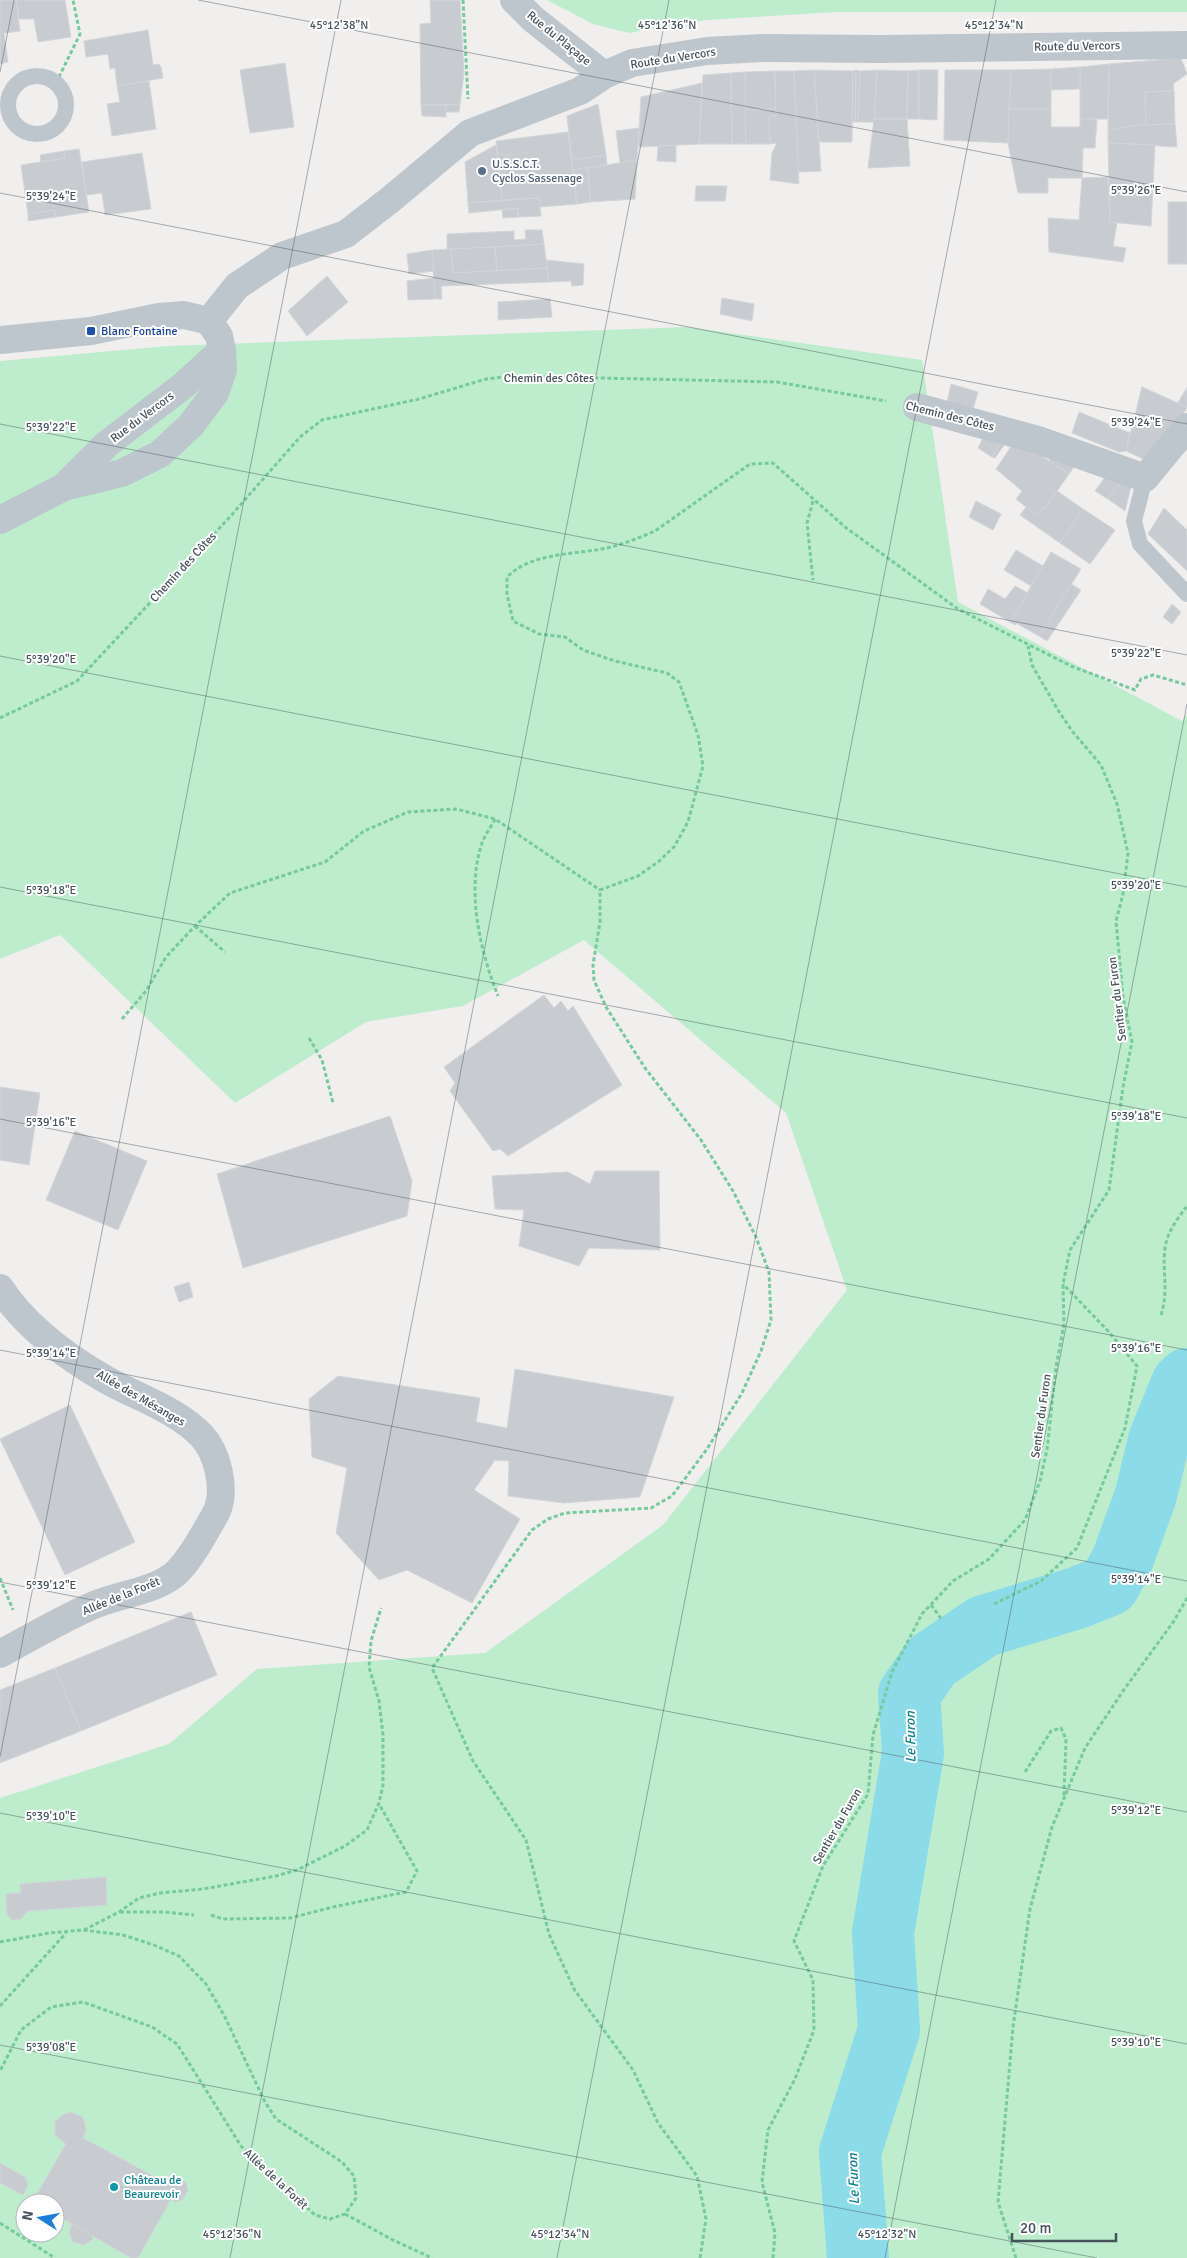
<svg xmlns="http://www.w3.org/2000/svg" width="1187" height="2258" viewBox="0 0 1187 2258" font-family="Signika,sans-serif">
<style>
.green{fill:#bdedcd;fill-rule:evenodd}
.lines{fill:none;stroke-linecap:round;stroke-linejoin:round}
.river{stroke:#8bdbe9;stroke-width:62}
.building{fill:#c8ccd1;stroke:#d2d5d9}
.path{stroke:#76ca9c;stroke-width:3;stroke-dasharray:4 2.5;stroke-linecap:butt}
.lane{stroke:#bdc6cd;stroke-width:16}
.street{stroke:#bdc6cd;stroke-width:28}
.ticks{fill:none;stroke:#47535b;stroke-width:1;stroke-opacity:0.45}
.service-dot{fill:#5c6f8a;stroke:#fff;stroke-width:2}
.transit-dot{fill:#1a4fb4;stroke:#fff;stroke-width:2}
.culture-dot{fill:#0f9aa8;stroke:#fff;stroke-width:2}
.labels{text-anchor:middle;stroke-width:4;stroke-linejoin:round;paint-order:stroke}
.street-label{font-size:12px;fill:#47535b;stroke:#fff}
.service-label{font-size:12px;fill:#4e5e75;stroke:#fff;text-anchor:start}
.transit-label{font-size:12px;fill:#164399;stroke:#fff;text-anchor:start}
.culture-label{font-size:12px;fill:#0d838f;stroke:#fff;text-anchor:start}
.water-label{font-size:14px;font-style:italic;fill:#108295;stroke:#fff}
.ticks-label{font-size:12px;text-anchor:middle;fill:#47535b;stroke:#fff;stroke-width:4;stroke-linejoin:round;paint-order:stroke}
</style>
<rect width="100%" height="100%" fill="#f1eeee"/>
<g class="green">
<polygon points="547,0 1187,0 1187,12 838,12 706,20 629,33 593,24"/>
<path d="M 687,327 L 922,360 L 958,602 L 1182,721 L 1187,715 L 1187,2258 L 0,2258 L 0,1798 L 169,1744 L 257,1669 L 485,1653 L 663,1525 L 847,1290 L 786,1113 L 584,940 L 463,1006 L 366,1022 L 235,1103 L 60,935 L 0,959 L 0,361 L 168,346 ZM 25,2203 L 55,2203 L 55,2233 L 25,2233 Z"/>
</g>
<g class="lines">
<polyline class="river" points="858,2258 850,2152 889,2030 883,1933 913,1753 909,1694 932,1661 984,1626 1077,1598 1109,1585 1122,1561 1146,1495 1159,1440 1182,1384 1187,1379"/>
</g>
<g class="building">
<polygon points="0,0 16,0 20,31 4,33 8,62 0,64"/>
<polygon points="16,0 65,0 71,37 38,42 34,19 19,19"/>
<polygon points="430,0 460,0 464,73 460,104 421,105 420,24 431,23"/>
<polygon points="148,30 153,65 159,64 161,67 163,78 117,86 115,68 110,69 108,54 86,57 84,41"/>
<polygon points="1181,58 1187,74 1173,84 1174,91 1145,92 1146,125 1108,131 1109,64"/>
<polygon points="285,63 294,127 250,133 240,70"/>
<polygon points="1109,64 1108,119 1080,119 1080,67"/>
<polygon points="1080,67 1080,89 1051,90 1051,69"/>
<polygon points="1051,69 1051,109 1009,109 1011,70"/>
<polygon points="814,70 853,71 852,142 819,142"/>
<polygon points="814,70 821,171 798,172 794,71"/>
<polygon points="856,70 860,71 858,122 855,122"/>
<polygon points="856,70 855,122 852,122 853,71"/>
<polygon points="877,70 908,71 907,119 874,119"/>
<polygon points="877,70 874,122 858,122 860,71"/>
<polygon points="919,70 919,119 907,119 908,71"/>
<polygon points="919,70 938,70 937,120 919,119"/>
<polygon points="945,70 1011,70 1008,143 944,140"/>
<polygon points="775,71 776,109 745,110 745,72"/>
<polygon points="775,71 794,71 799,184 770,180 772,153 777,143 770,144 769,116 776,116"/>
<polygon points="745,72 746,144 732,144 731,73"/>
<polygon points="731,73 732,144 699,144 703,75"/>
<polygon points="149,81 156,129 112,136 107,104 120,102 117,86"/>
<polygon points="702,83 699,144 638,147 641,97"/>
<polygon points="1174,91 1175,124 1146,125 1145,92"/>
<polygon points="460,104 459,112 446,112 446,105"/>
<polygon points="598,104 606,155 572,160 567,116"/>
<polygon points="421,105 446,105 446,117 422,116"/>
<polygon points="776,109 776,116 769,116 770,144 746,144 745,110"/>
<polygon points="1009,109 1051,109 1051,127 1080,127 1080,119 1097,119 1095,148 1083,148 1082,178 1048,178 1048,193 1018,193 1008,143"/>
<polygon points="874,119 907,119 910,166 868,168"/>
<polygon points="1175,124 1177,147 1108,143 1108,131 1136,125"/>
<polygon points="639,128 637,160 620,163 616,131"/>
<polygon points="568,132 577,204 540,207 539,198 502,200 496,141"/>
<polygon points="1108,143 1155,145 1151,226 1110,222"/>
<polygon points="496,145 502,200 468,203 465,162"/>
<polygon points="676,145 676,162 657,161 658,146"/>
<polygon points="79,149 89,212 56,217 54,210 28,214 21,165 65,158 64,151"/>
<polygon points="64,151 65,158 41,162 40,155"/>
<polygon points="142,153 151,209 105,215 102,193 86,195 82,162"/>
<polygon points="606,155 607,165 573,170 572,160"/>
<polygon points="637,160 635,199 590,202 588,168"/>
<polygon points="588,168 590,202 577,204 573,170"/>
<polygon points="1108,177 1110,222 1117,223 1113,246 1126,248 1123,262 1049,252 1048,218 1079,220 1082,178"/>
<polygon points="696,186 727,186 725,201 695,201"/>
<polygon points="539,198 541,216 518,217 518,208 469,213 468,203"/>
<rect x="1168" y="202" width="19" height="62"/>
<polygon points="518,208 518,217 503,218 502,210"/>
<polygon points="54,210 56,217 28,221 28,214"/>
<polygon points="525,230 542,230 544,244 447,250 447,234 514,231 514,240 526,239"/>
<polygon points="544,244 547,268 497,271 495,247"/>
<polygon points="495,247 497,271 453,273 451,249"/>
<polygon points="451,249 453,273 547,268 549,282 441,286 442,299 435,299 432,250"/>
<polygon points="432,250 434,271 409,274 407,254"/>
<polygon points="546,260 584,264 583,285 572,286 571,281 549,282"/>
<polygon points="327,276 348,302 307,336 288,311"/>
<polygon points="434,278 435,299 408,300 407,281"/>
<polygon points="722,298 754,304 752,321 720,314"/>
<polygon points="550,299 552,317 498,320 498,302"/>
<polygon points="951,384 978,392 972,413 946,408"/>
<polygon points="1142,387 1187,407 1173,432 1150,462 1126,451"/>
<polygon points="1187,387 1187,407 1178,403"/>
<polygon points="1079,412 1130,433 1126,451 1119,452 1072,433"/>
<polygon points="986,432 1005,437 992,457 978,448"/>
<polygon points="1005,437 1009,438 995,458 992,457"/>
<polygon points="1016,439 1069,474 1045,508 1043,507 1036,515 1016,499 1022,491 996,469"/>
<polygon points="1054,453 1077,462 1069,474 1049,461"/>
<polygon points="1108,473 1121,481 1108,499 1095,491"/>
<polygon points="1121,481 1131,487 1125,511 1108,499"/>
<polygon points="1057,491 1083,509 1060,543 1020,515 1026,507 1036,515 1043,507 1045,508"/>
<polygon points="976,501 1001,514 993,530 969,517"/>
<polygon points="1164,508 1187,530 1187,571 1148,534"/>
<polygon points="1083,509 1115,530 1090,564 1060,543"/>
<polygon points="1016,550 1043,566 1031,586 1004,570"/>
<polygon points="1051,552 1081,569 1039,636 1016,623 1015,625 1010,622"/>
<polygon points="1071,584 1081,590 1047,641 1039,636"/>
<polygon points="1015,586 1028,593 1010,622 980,604 988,589 1005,599"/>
<polygon points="1172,604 1181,612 1172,624 1163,617"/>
<polygon points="544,995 554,1008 561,1001 568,1011 573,1006 622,1085 508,1156 500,1149 493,1151 450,1091 455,1083 444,1067"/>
<polygon points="0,1087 40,1093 29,1165 0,1160"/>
<polygon points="390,1116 412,1181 407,1216 243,1268 217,1174"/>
<polygon points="75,1131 147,1161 118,1230 46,1200"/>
<polygon points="595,1171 659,1171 660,1250 589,1248 579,1266 519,1246 524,1210 495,1209 492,1176 568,1172 590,1184"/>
<polygon points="189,1282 193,1297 179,1302 174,1287"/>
<polygon points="515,1369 674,1397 640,1497 564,1503 508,1496 509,1461 495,1460 474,1490 520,1519 472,1603 407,1570 379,1580 336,1533 347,1468 312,1457 309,1399 338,1376 480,1398 476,1422 507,1428"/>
<polygon points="70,1405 135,1542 65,1575 0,1439"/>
<polygon points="191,1612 217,1675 81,1731 55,1668"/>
<polygon points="55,1668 81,1731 0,1763 0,1690"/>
<polygon points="106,1877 107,1905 27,1911 21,1919 12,1920 7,1914 6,1894 21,1893 20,1884"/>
<polygon points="71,2112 81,2116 84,2120 86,2130 83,2138 168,2184 178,2179 186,2183 188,2190 183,2199 175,2202 171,2199 138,2258 131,2258 55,2214 55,2203 33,2201 66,2144 55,2135 55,2122 62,2115"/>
<polygon points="0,2163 25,2177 28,2185 23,2195 0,2183"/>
<polygon points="38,2193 33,2201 36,2203 30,2203 28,2196"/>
<polygon points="72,2224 93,2236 92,2240 84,2245 73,2242 69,2233"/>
</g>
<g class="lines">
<g class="path">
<polyline points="463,0 468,99"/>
<polyline points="56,83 80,34 73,0"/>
<polyline points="813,501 807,523 813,580"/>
<polyline points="0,718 77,681 228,519 300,437 322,420 419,399 486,379 513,376 777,382 886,401"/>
<path d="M 495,819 C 491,827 485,835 482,843 C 466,890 480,951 498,996"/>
<polyline points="195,926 225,952"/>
<polyline points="122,1019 146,991 166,957 195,926 230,893 325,862 364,831 408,812 456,809 495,819 600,890"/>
<polyline points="309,1038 322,1060 333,1103"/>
<path d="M 1161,1315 C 1169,1289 1162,1273 1165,1248 C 1167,1232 1178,1218 1187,1206"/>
<polyline points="0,1578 13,1610"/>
<polyline points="994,1604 1041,1581 1077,1548 1125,1428 1137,1366 1109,1332 1063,1284"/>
<polyline points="931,1605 942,1620"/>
<polyline points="1025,1772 1051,1731 1061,1728 1066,1739 1064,1796"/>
<polyline points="120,1912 164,1912 194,1915"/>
<polyline points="211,1915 223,1919 290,1918 333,1907 406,1892 417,1871 379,1804"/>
<polyline points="84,1930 119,1912 139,1898 160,1893 203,1889 276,1876 297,1870 345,1846 367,1830 379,1803 383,1785 383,1735 379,1701 369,1667 371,1641 381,1608"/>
<polyline points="0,1942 49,1933 83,1930 123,1935 154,1945 179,1956 206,1984 225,2017 264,2100 276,2119 342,2162 354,2176 356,2198 345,2214 330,2219 315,2215 241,2146 177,2044 152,2027 83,2002 51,2007 21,2030 0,2071"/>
<polyline points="0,2006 66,1933"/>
<polyline points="345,2214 393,2240 432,2258"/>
<polyline points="0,2223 55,2258"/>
<path d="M 700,2258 L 706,2219 L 697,2176 L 658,2123 L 633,2070 L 574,1989 L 549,1934 L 526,1840 L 473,1761 L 432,1668 L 532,1530 L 548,1519 L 565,1513 L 651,1508 L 672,1496 L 707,1449 L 742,1393 L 761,1351 L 771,1320 L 769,1272 L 756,1237 L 733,1191 L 701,1140 L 645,1068 L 622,1032 L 606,1007 L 594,980 L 593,965 L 600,922 L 600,890 L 638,876 L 658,862 L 674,847 L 688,822 L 703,766 L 698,735 L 679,682 L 667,673 L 615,661 L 583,650 L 565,637 L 539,634 L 513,621 L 507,594 L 507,577 C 532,552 574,555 607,548 C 623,544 639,538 655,531 L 750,464 L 773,463 L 845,527 L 958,609 L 1071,666 L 1135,690 L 1141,679 L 1153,675 L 1187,685"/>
<polyline points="773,2258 775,2233 762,2182 768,2130 795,2079 814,2030 813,1980 794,1941 823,1866 868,1794 873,1735 892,1672 922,1614 953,1581 989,1559 1025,1520 1040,1481 1047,1450 1056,1367 1064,1324 1063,1284 1070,1250 1109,1190 1123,1087 1132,1042 1123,997 1116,921 1123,894 1128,853 1117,804 1101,765 1072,731 1058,710 1032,665 1028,646"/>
<polyline points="1016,2258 998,2202 1013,2027 1030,1909 1052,1827 1085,1748 1123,1691 1174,1621 1187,1598"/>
</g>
<g class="lane">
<circle cx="37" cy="105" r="29"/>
<polyline points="1145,478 1134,521 1140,544 1187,594"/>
</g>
<g class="street">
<polyline points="514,0 533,19 604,75"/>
<polyline points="209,321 237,286 282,256 346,234 391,199 470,133 580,91 604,75 632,63 707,51 763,48 880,49 1187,45"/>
<polyline points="0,340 91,331 159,317 184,315 209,321"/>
<polyline points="917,407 1038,440 1145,478 1187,427"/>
<polyline points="64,487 107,444 184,385 222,350"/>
<polyline points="0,520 64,487 122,473 160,454 191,425 215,393 223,370 222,350 219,336 209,321"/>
<path d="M 0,1288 C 25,1326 65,1356 105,1379 C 136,1397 176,1409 202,1436 C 218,1454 226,1489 217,1511 C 213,1519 208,1527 204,1534 C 196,1548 187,1563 175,1574 C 153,1592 119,1594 94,1605 C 62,1619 31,1637 0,1654"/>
</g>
</g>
<path class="ticks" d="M 198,0 L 1187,192M 0,72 L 14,0M 0,193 L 1187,424M 0,424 L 1187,655M 0,656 L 1187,887M 0,887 L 1187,1118M 0,1119 L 1187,1350M 0,1350 L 1187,1581M 0,1582 L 1187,1812M 0,1757 L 341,0M 0,1813 L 1187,2044M 0,2045 L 1097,2258M 230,2258 L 669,0M 557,2258 L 996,0M 885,2258 L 1187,704"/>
<circle class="service-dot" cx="482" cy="171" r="5"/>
<rect class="transit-dot" x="86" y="326" width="10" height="10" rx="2.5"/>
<circle class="culture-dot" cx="114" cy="2187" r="5"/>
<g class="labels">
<g class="street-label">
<text transform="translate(559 38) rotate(39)" y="4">Rue du Plaçage</text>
<text transform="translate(1077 46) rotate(-1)" y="4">Route du Vercors</text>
<text transform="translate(673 58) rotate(-9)" y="4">Route du Vercors</text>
<text x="549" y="382">Chemin des Côtes</text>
<text transform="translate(950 416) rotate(14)" y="4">Chemin des Côtes</text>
<text transform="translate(142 417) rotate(-37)" y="4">Rue du Vercors</text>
<text transform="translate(183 567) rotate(-47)" y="4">Chemin des Côtes</text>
<text transform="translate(1117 999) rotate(-97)" y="4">Sentier du Furon</text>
<text transform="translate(141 1398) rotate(30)" y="4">Allée des Mésanges</text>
<text transform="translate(1041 1416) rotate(-82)" y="4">Sentier du Furon</text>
<text transform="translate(121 1596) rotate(-22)" y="4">Allée de la Forêt</text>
<text transform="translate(837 1826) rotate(-60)" y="4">Sentier du Furon</text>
<text transform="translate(276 2179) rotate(43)" y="4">Allée de la Forêt</text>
</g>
<g class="service-label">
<text x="492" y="168">U.S.S.C.T.<tspan x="492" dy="14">Cyclos Sassenage</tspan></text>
</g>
<g class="transit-label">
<text x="101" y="335">Blanc Fontaine</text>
</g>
<g class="culture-label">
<text x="124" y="2184">Château de<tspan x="124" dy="14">Beaurevoir</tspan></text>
</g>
<g class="water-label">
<text transform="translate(910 1737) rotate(-91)" y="5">Le Furon</text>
<text transform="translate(853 2179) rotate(-92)" y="5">Le Furon</text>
</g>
</g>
<g class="ticks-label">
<text x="339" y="29">45°12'38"N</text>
<text x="667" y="29">45°12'36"N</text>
<text x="994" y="29">45°12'34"N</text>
<text x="1136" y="194">5°39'26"E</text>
<text x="51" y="200">5°39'24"E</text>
<text x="1136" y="426">5°39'24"E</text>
<text x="51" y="431">5°39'22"E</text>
<text x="1136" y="657">5°39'22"E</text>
<text x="51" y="663">5°39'20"E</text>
<text x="1136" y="889">5°39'20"E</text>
<text x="51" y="894">5°39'18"E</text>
<text x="1136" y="1120">5°39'18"E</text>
<text x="51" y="1126">5°39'16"E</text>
<text x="1136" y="1352">5°39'16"E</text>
<text x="51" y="1357">5°39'14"E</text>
<text x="1136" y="1583">5°39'14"E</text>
<text x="51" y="1589">5°39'12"E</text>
<text x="1136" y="1814">5°39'12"E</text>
<text x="51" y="1820">5°39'10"E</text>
<text x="1136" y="2046">5°39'10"E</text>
<text x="51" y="2051">5°39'08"E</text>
<text x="232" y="2238">45°12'36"N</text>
<text x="560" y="2238">45°12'34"N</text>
<text x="887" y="2238">45°12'32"N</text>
</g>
<g transform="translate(40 2218) rotate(281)"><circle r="24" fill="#ffffff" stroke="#b5babd"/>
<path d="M0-4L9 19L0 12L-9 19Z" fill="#1e7cda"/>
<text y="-8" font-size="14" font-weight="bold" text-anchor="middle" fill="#47535b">N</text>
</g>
<path d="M1012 2233v8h104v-8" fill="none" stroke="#47535b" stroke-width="2.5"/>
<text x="1020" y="2233" font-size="15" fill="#47535b" stroke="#ffffff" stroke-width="4" paint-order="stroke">20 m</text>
</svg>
